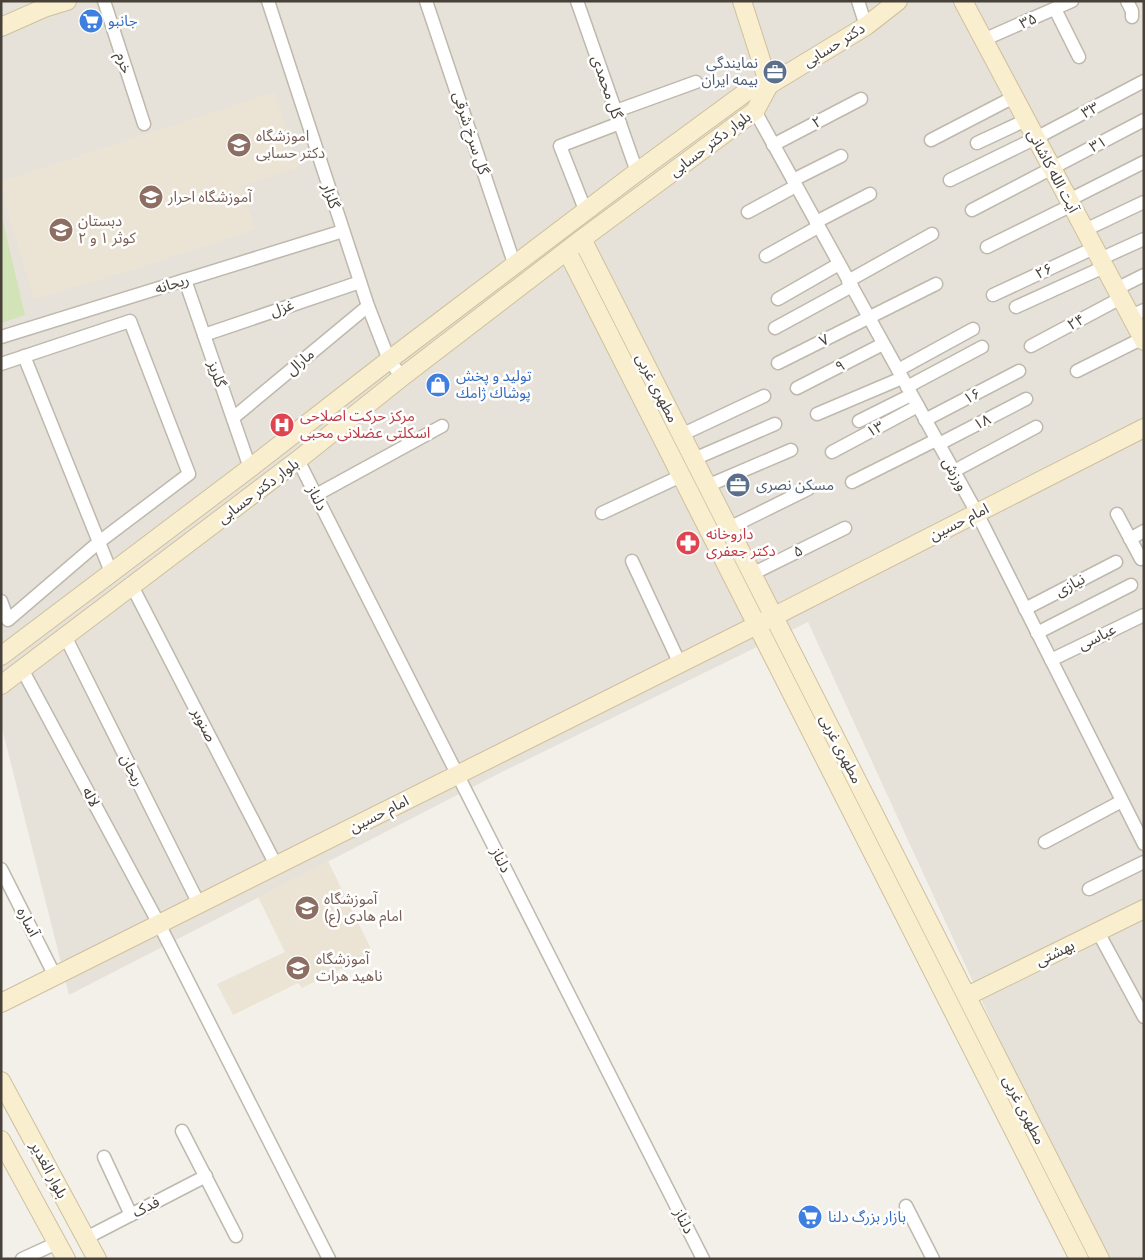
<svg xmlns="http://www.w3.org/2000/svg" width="1145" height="1260" viewBox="0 0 1145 1260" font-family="Cabin,'Noto Sans Arabic',sans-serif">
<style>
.residential{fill:#e7e2d9}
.education{fill:#ebe4d5}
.green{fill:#d1e3b7}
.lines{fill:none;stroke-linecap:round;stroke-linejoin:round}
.street-casing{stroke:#beb8ad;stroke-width:15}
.secondary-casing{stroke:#cec09e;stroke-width:20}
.street{stroke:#fff;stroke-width:12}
.secondary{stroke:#f9eece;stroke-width:18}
.labels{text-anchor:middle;stroke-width:5;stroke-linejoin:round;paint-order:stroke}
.shop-label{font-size:15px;fill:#366cbe;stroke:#fff;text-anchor:start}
.street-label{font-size:15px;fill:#474139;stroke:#fff}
.service-label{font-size:15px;fill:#4e5e75;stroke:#fff;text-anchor:end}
.education-label{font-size:15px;fill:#785e54;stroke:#fff;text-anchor:start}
.health-label{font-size:15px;fill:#be3a42;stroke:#fff;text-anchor:start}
</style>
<rect width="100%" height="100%" fill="#f3f0ea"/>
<polygon class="residential" points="1,1 1144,1 1144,1259 1100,1259 808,622 498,774 69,995 1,724"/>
<g class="education">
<polygon points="274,92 299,168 240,186 255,229 125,272 34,299 1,188 1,182"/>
<polygon points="328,861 373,953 302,988 298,983 233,1015 217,984 285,952 258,897"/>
</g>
<polygon class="green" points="1,213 25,315 1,323"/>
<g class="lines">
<defs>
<g id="street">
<polyline points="104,1 144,124"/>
<polyline points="268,1 368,306 389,360 402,377"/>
<polyline points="426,1 515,266"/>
<polyline points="577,1 637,172"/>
<polyline points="858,1 866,26"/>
<polyline points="1127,1 1132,11 1132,17"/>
<polyline points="1055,9 1079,57"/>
<polyline points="983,40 1072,1"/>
<polyline points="616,111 696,82"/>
<polyline points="755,111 977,513 1144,844"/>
<polyline points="931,140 1014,97"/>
<polyline points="977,143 1026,120"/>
<polyline points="773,145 861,99"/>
<polyline points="793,180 841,156"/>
<polyline points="950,180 1036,138 1144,81"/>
<polyline points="1069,200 1144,162"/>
<polyline points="972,210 1144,120"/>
<polyline points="586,212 560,146 620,123"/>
<polyline points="748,212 796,186"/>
<polyline points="816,222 870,194"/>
<polyline points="1085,230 1144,202"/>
<polyline points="987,247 1072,205"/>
<polyline points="766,256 818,227"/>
<polyline points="1100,259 1144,239"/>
<polyline points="185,280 250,468"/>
<polyline points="848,281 932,234"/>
<polyline points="1116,289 1144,275"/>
<polyline points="993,295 1094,248"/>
<polyline points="778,299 839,264"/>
<polyline points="1016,307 1104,267"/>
<polyline points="1131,316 1144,310"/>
<polyline points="775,328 852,286"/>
<polyline points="204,335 360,282"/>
<polyline points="1,337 343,231"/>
<polyline points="1031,346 1121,298"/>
<polyline points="24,356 111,572"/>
<polyline points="778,363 936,284"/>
<polyline points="1,364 130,321 189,474 99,542 8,620 1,601"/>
<polyline points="898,370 973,329"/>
<polyline points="1077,371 1143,338"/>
<polyline points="907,387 982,347"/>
<polyline points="797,388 883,344"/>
<polyline points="817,414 902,378"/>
<polyline points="233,418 368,306"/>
<polyline points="925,420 1019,371"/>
<polyline points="859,421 911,395"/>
<polyline points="681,435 764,396"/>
<polyline points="939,444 1026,399"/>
<polyline points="832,452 918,406"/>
<polyline points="694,459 775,424"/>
<polyline points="298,460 703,1259"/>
<polyline points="954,471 1036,427"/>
<polyline points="852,482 936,440"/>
<polyline points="707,486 791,450"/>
<polyline points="316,495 442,426"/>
<polyline points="602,513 681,476"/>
<polyline points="1117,514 1141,559"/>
<polyline points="729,528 808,489"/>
<polyline points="1130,539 1144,531"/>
<polyline points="632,561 680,664"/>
<polyline points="752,574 845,528"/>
<polyline points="132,586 276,865"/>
<polyline points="1025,609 1116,562"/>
<polyline points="1037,633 1131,585"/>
<polyline points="65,636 199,904"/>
<polyline points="1051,660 1144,615"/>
<polyline points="22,669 159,924 329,1259"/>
<polyline points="1045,842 1122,801"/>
<polyline points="1,869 55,976"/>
<polyline points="1089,889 1144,862"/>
<polyline points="1098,932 1144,1017"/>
<polyline points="182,1131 236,1236"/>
<polyline points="104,1157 131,1215"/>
<polyline points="906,1206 933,1259"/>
<polyline points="86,1238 206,1176"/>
<polyline points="22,1259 57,1243"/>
</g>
<g id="secondary">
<polyline points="742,1 769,85"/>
<polyline points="963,1 1144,341"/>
<polyline points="1,27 44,8 67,1"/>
<polyline points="582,239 1100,1259"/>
<polyline points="567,251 1079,1259"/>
<polyline points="1,656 250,468 389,360 637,172 746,92 769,85 866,26 898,1"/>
<polyline points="1,685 298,460 402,377 582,239 755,111 769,85"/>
<polyline points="967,996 1144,909"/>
<polyline points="1,1003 757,625 1144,428"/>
<polyline points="1,1081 97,1259"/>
<polyline points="1,1140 66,1259"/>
</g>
</defs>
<use href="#street" class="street-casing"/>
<use href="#secondary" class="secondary-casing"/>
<use href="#street" class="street"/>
<use href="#secondary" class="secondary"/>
</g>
<defs>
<symbol id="supermarket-disc" viewBox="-11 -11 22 22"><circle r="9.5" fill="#3f7fe0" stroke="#fff"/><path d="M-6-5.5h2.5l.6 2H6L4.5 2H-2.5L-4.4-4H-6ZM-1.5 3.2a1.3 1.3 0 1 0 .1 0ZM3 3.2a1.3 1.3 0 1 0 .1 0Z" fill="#fff"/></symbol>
<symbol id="office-disc" viewBox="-11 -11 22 22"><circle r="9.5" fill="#5c6f8a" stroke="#fff"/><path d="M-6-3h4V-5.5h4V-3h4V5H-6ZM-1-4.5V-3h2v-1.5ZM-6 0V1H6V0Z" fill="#fff"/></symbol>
<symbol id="school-disc" viewBox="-11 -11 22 22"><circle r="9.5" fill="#8d6e63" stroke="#fff"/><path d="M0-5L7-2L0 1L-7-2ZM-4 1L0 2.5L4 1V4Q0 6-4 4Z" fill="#fff"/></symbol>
<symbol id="shop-disc" viewBox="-11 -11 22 22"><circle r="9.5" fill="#3f7fe0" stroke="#fff"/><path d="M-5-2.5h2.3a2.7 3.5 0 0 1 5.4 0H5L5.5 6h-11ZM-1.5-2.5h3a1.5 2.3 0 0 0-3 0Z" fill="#fff"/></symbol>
<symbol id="hospital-disc" viewBox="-11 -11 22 22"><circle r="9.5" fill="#e0444e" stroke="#fff"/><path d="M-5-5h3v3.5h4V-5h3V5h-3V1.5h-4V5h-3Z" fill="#fff"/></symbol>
<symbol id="pharmacy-disc" viewBox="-11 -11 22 22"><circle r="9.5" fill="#e0444e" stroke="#fff"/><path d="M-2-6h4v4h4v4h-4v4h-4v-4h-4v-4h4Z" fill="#fff"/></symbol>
</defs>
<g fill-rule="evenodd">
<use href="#supermarket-disc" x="77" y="7" width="28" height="28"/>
<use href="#office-disc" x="761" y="58" width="28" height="28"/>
<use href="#school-disc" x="225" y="131" width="28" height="28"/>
<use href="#school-disc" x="137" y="183" width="28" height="28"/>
<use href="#school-disc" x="47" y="216" width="28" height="28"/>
<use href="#shop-disc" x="424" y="371" width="28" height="28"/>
<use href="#hospital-disc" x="268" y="411" width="28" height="28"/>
<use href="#office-disc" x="724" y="471" width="28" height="28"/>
<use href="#pharmacy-disc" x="674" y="529" width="28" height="28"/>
<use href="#school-disc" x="293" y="894" width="28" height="28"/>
<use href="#school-disc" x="284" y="954" width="28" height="28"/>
<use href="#supermarket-disc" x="796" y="1203" width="28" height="28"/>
</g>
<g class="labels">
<g class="shop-label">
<text x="108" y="26">جانبو</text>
<text x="456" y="381">توليد و پخش<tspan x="456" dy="17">پوشاك ژامك</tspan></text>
<text x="828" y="1222">بازار بزرگ دلنا</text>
</g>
<g class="street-label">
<text transform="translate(1028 21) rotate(-24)" y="5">۳۵</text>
<text transform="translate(834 45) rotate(-32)" y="5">دکتر حسابی</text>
<text transform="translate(124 63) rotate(72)" y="5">خرم</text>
<text transform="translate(607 87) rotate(71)" y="5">گل محمدی</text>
<text transform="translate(1090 110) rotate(-28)" y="5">۳۳</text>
<text transform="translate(817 122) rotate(-28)" y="5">۲</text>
<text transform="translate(471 133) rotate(72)" y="5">گل سرخ شرقی</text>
<text transform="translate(710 144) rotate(-37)" y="5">بلوار دکتر حسابی</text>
<text transform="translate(1098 144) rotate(-28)" y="5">۳۱</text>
<text transform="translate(1053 171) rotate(62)" y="5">آیت الله کاشانی</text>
<text transform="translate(331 196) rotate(72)" y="5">گلزار</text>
<text transform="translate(1044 271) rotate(-25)" y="5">۲۶</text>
<text transform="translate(172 284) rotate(-17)" y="5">ریحانه</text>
<text transform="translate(282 308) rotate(-19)" y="5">غزل</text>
<text transform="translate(1076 322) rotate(-28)" y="5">۲۴</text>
<text transform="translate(824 340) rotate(-27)" y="5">۷</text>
<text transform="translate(300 362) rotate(-40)" y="5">مارال</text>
<text transform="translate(840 366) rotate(-27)" y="5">۹</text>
<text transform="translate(217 374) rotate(71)" y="5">گلریز</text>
<text transform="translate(657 388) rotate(63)" y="5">مطهری غربی</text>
<text transform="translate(972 396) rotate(-28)" y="5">۱۶</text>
<text transform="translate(982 422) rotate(-27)" y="5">۱۸</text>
<text transform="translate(875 429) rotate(-28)" y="5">۱۳</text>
<text transform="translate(955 474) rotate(61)" y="5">ورزش</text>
<text transform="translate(258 491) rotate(-37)" y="5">بلوار دکتر حسابی</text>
<text transform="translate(317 498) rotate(63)" y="5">دلناز</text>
<text transform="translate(959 522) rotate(-27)" y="5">امام حسین</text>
<text transform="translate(798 551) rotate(-26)" y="5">۵</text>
<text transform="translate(1070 585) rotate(-28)" y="5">نیازی</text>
<text transform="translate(1097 637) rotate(-26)" y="5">عباسی</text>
<text transform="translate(204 725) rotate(63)" y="5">صنوبر</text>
<text transform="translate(841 749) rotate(63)" y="5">مطهری غربی</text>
<text transform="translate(132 770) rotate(63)" y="5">ریحان</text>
<text transform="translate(91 797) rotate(62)" y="5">لاله</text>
<text transform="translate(379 814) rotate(-27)" y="5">امام حسین</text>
<text transform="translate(501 860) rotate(63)" y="5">دلناز</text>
<text transform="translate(28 922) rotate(63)" y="5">آساره</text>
<text transform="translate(1055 953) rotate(-26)" y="5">بهشتی</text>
<text transform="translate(1024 1110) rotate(63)" y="5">مطهری غربی</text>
<text transform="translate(49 1170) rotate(62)" y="5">بلوار الغدیر</text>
<text transform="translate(146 1207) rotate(-27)" y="5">فدک</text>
<text transform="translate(684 1221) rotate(63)" y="5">دلناز</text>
</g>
<g class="service-label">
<text x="758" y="68">نمایندگی<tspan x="758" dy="17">بیمه ایران</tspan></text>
<text x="756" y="490" text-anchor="start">مسکن نصری</text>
</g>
<g class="education-label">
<text x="256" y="141">اموزشگاه<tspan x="256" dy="17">دکتر حسابی</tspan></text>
<text x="168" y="202">آموزشگاه احرار</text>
<text x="78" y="226">دبستان<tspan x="78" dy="17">کوثر ۱ و ۲</tspan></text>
<text x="324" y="904">آموزشگاه<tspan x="324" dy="17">امام هادی (ع)</tspan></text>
<text x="316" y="964">آموزشگاه<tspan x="316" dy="17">ناهید هرات</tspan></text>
</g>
<g class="health-label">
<text x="300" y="421">مرکز حرکت اصلاحی<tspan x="300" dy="17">اسکلتی عضلانی محبی</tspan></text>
<text x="706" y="539">داروخانه<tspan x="706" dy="17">دکتر جعفری</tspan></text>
</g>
</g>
<rect width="1145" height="1260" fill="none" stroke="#474139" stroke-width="5"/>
</svg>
